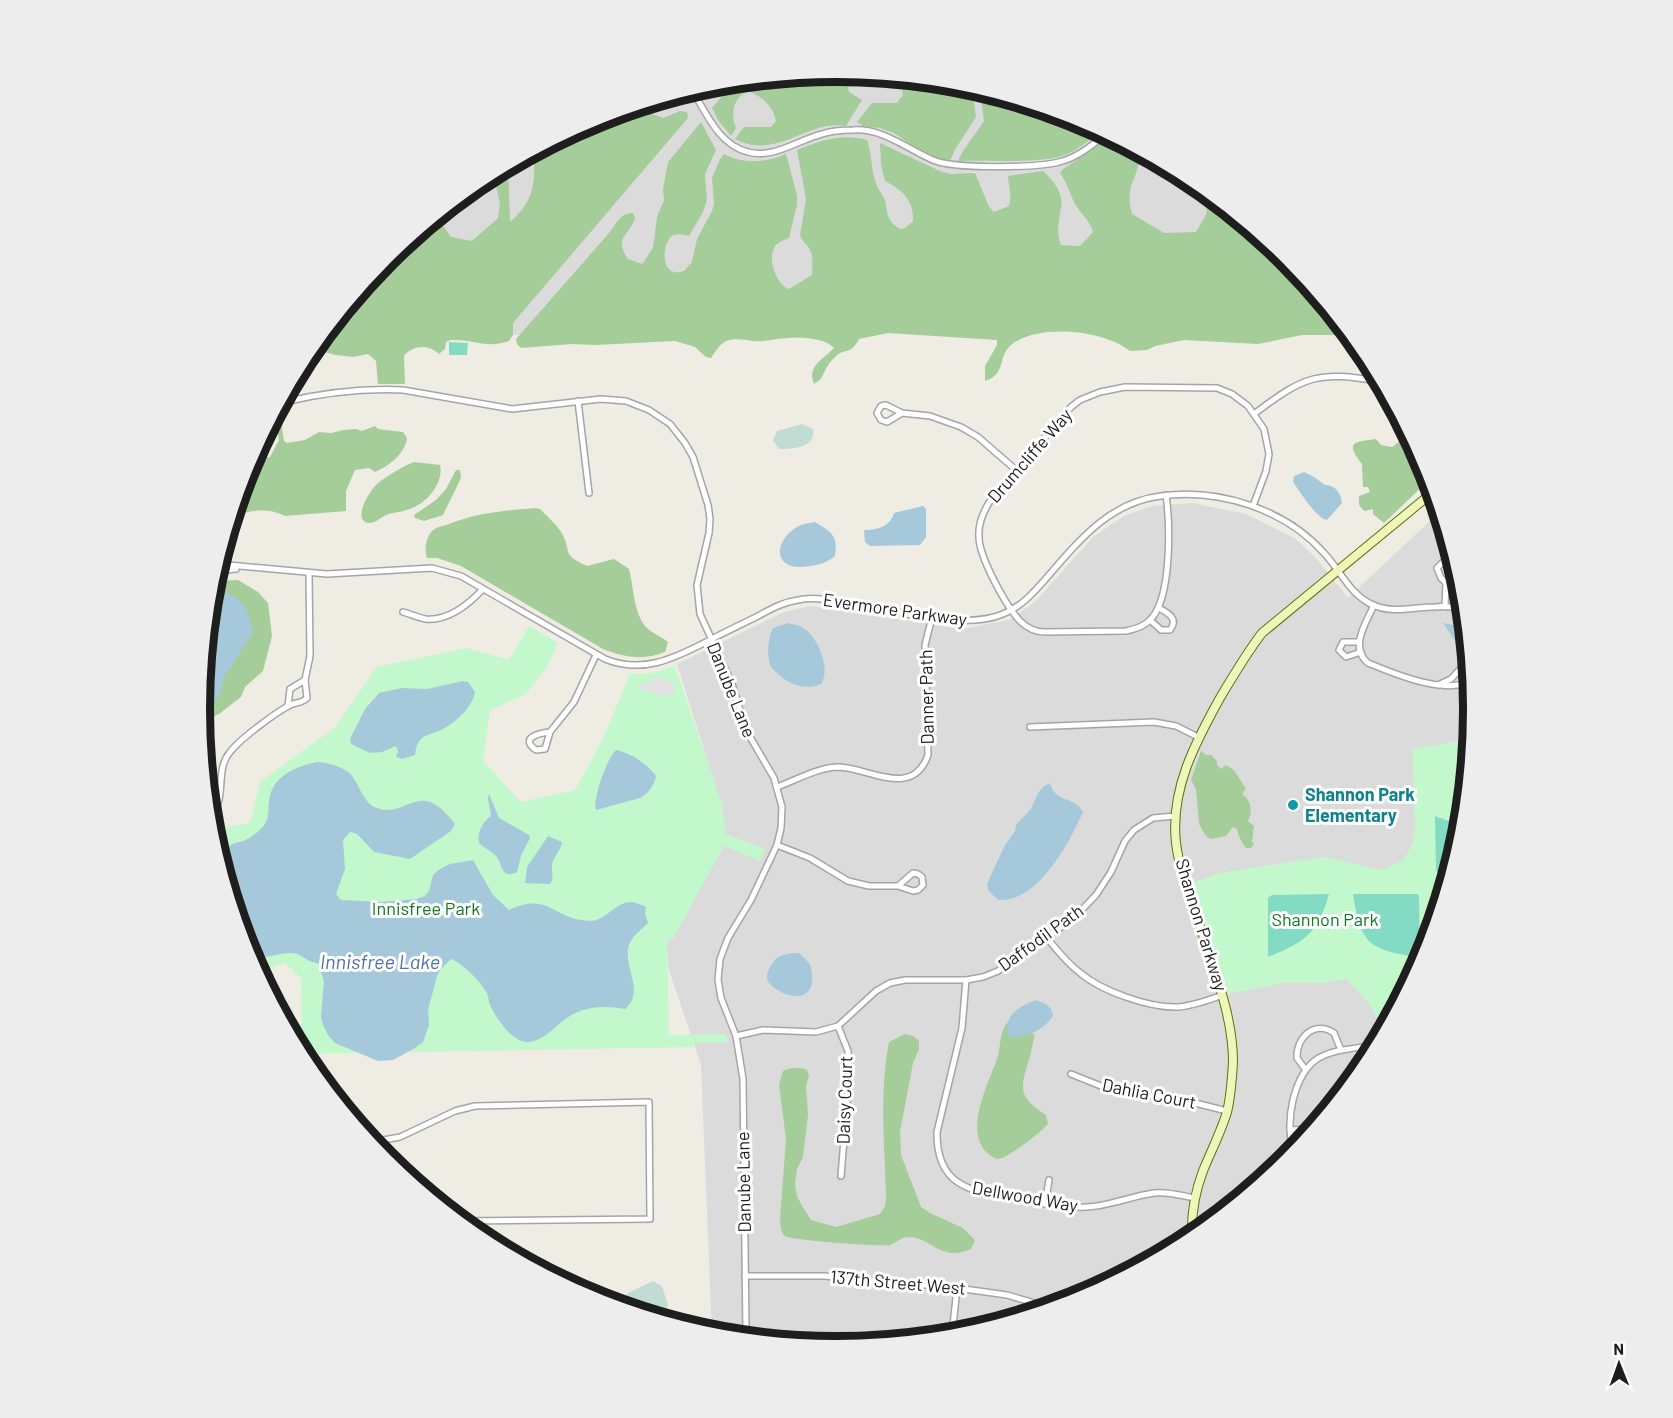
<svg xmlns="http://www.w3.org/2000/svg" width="1673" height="1418" viewBox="0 0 1673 1418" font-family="Barlow,sans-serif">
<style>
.residential{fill:#dcdbdb}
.forest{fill:#a4cd9a}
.wetland{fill:#c1dcd3}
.park{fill:#c2f8cc}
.pitch{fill:#84dbc3}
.parking{fill:#e2e2e2}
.water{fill:#a5c9db}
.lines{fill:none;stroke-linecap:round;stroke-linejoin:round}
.street-casing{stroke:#a5a5a5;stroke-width:8}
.secondary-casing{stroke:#5b7108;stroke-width:10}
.street{stroke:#fff;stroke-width:5}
.secondary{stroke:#eef7b9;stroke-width:8}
.culture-dot{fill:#0f9aa8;stroke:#fff;stroke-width:2}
.labels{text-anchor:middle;stroke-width:6;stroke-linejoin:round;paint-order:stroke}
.street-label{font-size:18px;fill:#1e1e1e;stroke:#fff}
.culture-label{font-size:18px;font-weight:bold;fill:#0d838f;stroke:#fff;text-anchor:start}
.park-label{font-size:18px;fill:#0f7922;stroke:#fff}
.water-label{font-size:20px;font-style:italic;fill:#4d72aa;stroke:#fff}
.rim{fill:none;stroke:#1e1e1e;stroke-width:8}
</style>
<rect width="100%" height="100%" fill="#efece4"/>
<g class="residential">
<polygon points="837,72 961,84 1081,121 1191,180 1287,259 1345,329 513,335 319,340 386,258 483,179 593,120 713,84"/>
<polygon points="1192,503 1246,514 1296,539 1316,558 1348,598 1434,517 1441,518 1461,585 1473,709 1461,834 1425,953 1366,1063 1287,1160 1190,1239 1080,1298 960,1334 837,1346 712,1334 701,1065 668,967 667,939 723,827 715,784 677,664 784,612 811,606 962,629 1009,620 1035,602 1093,537 1124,516 1152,506"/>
</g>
<g class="forest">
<path d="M 837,72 L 858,74 C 853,79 846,84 849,92 L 862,100 L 846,126 C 807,119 777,161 735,139 L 744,127 L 771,127 L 776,121 C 773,106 762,96 748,91 C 733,98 730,113 736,128 L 731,136 L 718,120 L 712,108 L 734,82 Z"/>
<polygon points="891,77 961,84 972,88 976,117 956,148 949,163 919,150 894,133 880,128 863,126 857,122 872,103 897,103 903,95 901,83"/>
<path d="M 983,91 L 990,95 L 993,94 L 1081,121 L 1100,131 C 1090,140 1078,150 1065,155 C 1039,164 987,160 958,161 L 963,151 L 984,121 L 980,92 Z"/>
<path d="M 633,108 L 642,110 L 663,118 L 680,111 L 687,112 L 688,118 L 513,323 L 513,335 L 509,341 C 485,349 474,339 451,340 L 446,342 L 445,349 L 439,354 C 429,344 413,345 404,356 L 405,384 L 378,384 L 376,361 L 368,354 L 353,357 L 336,355 L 312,349 L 386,258 L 441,214 L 439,220 L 451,237 L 472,241 L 498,218 L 500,203 L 496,186 L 483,185 L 481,181 L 483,179 L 508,166 L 510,222 C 534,202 536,182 533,153 L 593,120 Z"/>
<path d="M 701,122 L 716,150 L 705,174 L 707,200 L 703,212 L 689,236 C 684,235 679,233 674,235 C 663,239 660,269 674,272 C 677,273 680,272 684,271 L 692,262 L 697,239 L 712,211 L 714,204 L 712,178 L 720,159 L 724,154 C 743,164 766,163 786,154 L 797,195 L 797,205 L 789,238 C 785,240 778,242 776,245 C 766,256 776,285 789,289 L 812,275 C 812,266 814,256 809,248 C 805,242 802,242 800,235 L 806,199 L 797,150 C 819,141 843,133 867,140 C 872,154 871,170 876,183 C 878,190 883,194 885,201 C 888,215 887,221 900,229 L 905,228 L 913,221 C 914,200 902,190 885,181 L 881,165 L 880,143 L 940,171 L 951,174 L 975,173 L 989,207 L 994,212 L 1009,206 C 1012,192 1009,189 1008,176 L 1043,171 C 1052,179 1065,194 1061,208 C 1059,220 1056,233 1061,245 L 1080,246 L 1093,232 C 1090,219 1078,212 1073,200 C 1069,190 1066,182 1060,173 L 1063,169 L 1092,150 L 1110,136 L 1140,153 C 1139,180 1124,183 1132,214 L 1164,233 L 1196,232 C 1199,226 1206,217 1207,211 C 1207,204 1203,199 1199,194 C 1188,179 1176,174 1159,172 L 1155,160 L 1191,180 L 1287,259 L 1349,335 L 1302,335 L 1258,344 L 1184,340 L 1155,346 L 1147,350 L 1130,351 C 1104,330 1038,323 1011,345 C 997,357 1007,374 985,381 L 985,366 L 997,345 L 997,340 L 888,333 L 859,339 C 850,356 846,347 835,357 C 827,364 825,371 821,379 L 814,384 C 806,366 824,359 834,348 C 819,333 783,338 763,341 C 752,343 737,336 726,341 C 719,345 715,352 711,358 L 706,357 L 695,347 L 675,341 L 595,345 L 572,344 L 521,348 L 517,344 L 516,339 L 610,232 C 617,223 620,213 633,213 L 635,218 C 629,236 613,238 628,259 L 642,264 L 653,248 L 657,217 L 664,200 L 663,189 L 668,162 Z"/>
<path d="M 277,419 L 281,422 L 284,441 L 287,443 L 305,440 L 319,432 L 331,433 L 343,430 L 356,429 L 362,431 L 375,426 L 378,429 L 403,432 L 407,438 C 405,454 389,466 375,472 L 369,468 L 355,470 L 346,491 L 346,511 L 285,516 C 272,509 255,509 241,514 L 235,528 L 228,531 L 248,465 L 252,457 L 263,459 L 270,457 L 279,440 L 278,434 L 270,425 L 272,421 Z"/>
<path d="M 1405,437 L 1409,441 L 1411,439 L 1425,466 L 1429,480 L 1384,523 L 1373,514 L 1373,509 L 1364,511 L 1359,505 L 1359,496 L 1370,492 L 1368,487 L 1363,487 L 1362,464 C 1345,442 1353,442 1376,439 L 1381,445 L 1392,447 Z"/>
<path d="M 414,462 L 440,465 C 444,482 428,502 412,508 C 404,512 394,512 386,515 C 380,518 372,526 365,522 C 354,515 371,489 378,483 C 389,475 401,467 414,462 Z"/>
<polygon points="456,470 460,470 461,478 443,515 424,521 415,518 414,515 436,500 446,489"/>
<path d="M 536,508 L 540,509 C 547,516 556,524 561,532 C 573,551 559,553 587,566 L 614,559 L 629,569 C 634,587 633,615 648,629 C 654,634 662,637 668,642 L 665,652 C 643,661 623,657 603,649 L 461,566 L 437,558 L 427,558 C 424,550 426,537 432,531 C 436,527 443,526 449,524 C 476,513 507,510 536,508 Z"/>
<polygon points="238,580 258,592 268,603 272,636 263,671 245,687 241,697 219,714 201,722 200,709 212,584 213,581"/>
<path d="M 1201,751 L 1206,755 L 1211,755 L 1217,761 L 1217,765 L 1221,769 L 1226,765 L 1234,770 L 1246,789 L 1242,794 C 1251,800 1253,811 1248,821 L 1254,826 L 1252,842 L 1254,844 L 1251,848 L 1246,848 C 1242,843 1238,835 1237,829 L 1233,827 L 1226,836 L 1211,839 L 1206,836 L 1199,824 L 1196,789 L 1191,780 Z"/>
<path d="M 1007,1023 L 1026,1027 L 1035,1036 C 1032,1043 1032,1052 1029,1059 C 1020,1090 1018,1096 1046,1115 L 1048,1124 C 1040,1133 1007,1159 997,1159 C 958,1142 987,1087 997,1059 C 1001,1048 999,1032 1007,1023 Z"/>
<path d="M 905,1034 L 913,1036 L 919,1041 L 919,1049 L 913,1063 L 900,1132 L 901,1155 L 921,1207 L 930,1213 L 963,1228 L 975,1240 L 971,1249 C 940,1263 931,1236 907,1237 C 901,1238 895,1243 890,1245 C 880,1247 790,1240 785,1236 C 780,1232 781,1225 780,1219 L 786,1139 L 779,1085 L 783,1071 C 792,1067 798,1067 807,1070 L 809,1076 L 806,1086 L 808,1115 L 803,1157 L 797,1169 L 795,1184 L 797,1196 L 801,1204 L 811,1220 L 836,1227 L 880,1214 L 885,1206 L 886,1198 C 885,1145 879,1094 889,1042 Z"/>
</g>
<g class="wetland">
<path d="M 802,424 L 813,429 C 816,448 793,449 779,449 L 773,440 L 777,431 Z"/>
<polygon points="653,1281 662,1286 668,1305 662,1318 619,1305 619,1302 628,1293"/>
</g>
<g class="park">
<polygon points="529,626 558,643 547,667 525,695 490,710 483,761 521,802 575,790 602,741 630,674 652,673 675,666 722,804 726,834 765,849 760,861 724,846 673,939 667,940 669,1035 725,1034 728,1042 693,1043 693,1047 302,1054 301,978 285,963 264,970 257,970 248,952 211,830 250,823 260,782 334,728 377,667 466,648 509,660"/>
<path d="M 1471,739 L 1461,834 L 1425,953 L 1381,1035 C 1379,1010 1363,996 1346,979 L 1321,983 L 1282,983 L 1223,995 L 1186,885 L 1220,873 L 1324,857 L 1382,870 L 1404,860 L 1413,842 L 1415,827 L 1412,749 Z"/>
</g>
<g class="pitch">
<polygon points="449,342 468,343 467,355 449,355"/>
<polygon points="1435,816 1462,826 1449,873 1438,874 1436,870"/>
<path d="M 1329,894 C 1318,933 1305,942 1268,957 L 1268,898 L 1272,895 Z"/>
<path d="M 1353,894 L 1417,894 L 1419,896 L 1420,958 C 1369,949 1361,946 1353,894 Z"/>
</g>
<polygon class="parking" points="654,676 672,681 671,686 676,687 674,694 670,692 669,697 638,689 639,684 652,681"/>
<g class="water">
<path d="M 1304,472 L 1314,477 L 1325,485 C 1335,485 1341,493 1342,503 L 1327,520 C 1316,518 1300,492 1293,482 L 1294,476 Z"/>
<path d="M 923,506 L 926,509 L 926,537 L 920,545 L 870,546 L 865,542 L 864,530 C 877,530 890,527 894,513 Z"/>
<path d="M 815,522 C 829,531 839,534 835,556 C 828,562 819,565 810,566 C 774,573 771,543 797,527 C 802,524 809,523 815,522 Z"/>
<path d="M 211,591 C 242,594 247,605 253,633 L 224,677 L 220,695 L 216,700 L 200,705 Z"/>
<path d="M 788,623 C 795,624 801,626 806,630 C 819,640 831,670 821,684 C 800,692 785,682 771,667 C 766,654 768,640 773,628 Z"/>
<polygon points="1443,623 1465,627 1467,644 1458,645"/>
<path d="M 463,681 L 468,682 L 475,692 C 473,706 457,721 445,728 C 429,737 418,732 415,755 L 402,759 L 396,757 L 398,751 L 396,746 L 382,752 L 370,753 L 351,744 L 350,739 L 365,709 L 379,693 L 402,688 L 427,689 Z"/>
<path d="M 616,750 C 629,752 649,765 656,776 C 654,786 649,793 640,798 L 596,810 C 592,800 607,758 616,750 Z"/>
<path d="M 318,762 C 329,763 345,767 352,776 C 360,786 364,804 377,808 C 408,819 419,776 455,824 L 451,831 L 410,859 L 374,852 L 357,834 L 350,832 L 343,840 L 345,869 L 336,894 L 341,900 L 381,902 L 417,899 L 425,896 L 429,891 L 433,875 L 440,869 L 450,864 L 473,860 L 493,895 L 509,910 C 549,891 553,920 590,921 C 606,921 616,901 632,902 C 637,903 642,905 646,907 L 645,914 L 648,923 C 642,929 632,936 629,945 C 622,966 646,991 625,1009 C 603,1005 582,1006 564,1020 C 554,1028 546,1037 534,1041 C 516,1048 498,1021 491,1007 C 488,1001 489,995 485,990 C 478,979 463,964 451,959 L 441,969 L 437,976 L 428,1010 L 429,1025 L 423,1042 L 415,1048 L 393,1060 L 378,1061 L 335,1043 L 328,1035 L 323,1025 L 321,1017 L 324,981 L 318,963 C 309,963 305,957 297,954 C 285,950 266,960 255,957 C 239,953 240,910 235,896 C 233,889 227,883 224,875 C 227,869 223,863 225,857 C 229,843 231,844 243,841 C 250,839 261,830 265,824 C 269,818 268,810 269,802 C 271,776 296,766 318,762 Z"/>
<path d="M 1050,783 C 1056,805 1073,794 1083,812 C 1069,843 1038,903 998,900 L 989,891 L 987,885 L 990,877 L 1005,845 L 1015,831 L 1016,825 L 1031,809 L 1038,793 L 1043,787 Z"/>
<path d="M 489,794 L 499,818 L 529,835 L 530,838 L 521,856 L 517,872 C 500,880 503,863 496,856 C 491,851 484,848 479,843 C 477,833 482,822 491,816 L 488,798 Z"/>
<path d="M 548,836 L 562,842 C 561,851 553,857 552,865 C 551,872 555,877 550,884 L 525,883 L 527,867 Z"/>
<path d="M 799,953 L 810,964 C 811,969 813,976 812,982 C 809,1009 769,991 767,978 C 766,973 771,965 774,961 C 780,954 790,953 799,953 Z"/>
<path d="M 1035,1000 C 1044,1003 1052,1005 1053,1016 C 1043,1031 1026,1038 1009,1037 C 1002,1016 1017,1008 1035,1000 Z"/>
</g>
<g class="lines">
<defs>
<g id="street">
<path d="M 692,90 C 707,114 719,145 748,152 C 774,159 798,140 822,134 C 831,131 843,130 853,130 C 883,128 907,149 933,160 C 953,169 1036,168 1059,162 C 1077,158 1092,146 1105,134"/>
<polyline points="578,401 589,493"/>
<path d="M 284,402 C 323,393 362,388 403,390 L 512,409 L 601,399 L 626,401 L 649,410 L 670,424 L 685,443 L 693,457 L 708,505 L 710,519 L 709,533 L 697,585 L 700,614 L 732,684 L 746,730 L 774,778 L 782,807 L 781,828 L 777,845 L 751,900 L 728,938 L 720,959 L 718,980 L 721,998 L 736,1036 L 743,1079 L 746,1332 L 752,1338"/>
<polyline points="902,413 887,422 881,420 877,413 881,406 886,405 902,413 930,416 961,427 978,437 1016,470"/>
<path d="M 1254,414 C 1304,376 1318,370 1381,382"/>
<path d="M 1166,495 C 1170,524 1172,596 1151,619 C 1145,626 1136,629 1126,631 L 1045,632 C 1036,632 1027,628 1020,621 C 1006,606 979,557 979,537 C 978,524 983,512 990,501 L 1071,407 L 1080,400 L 1100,392 L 1125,387 L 1217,388 L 1232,394 L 1248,406 L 1264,429 L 1269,454 L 1266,471 L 1253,506"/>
<path d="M 218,564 L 327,574 L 432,568 L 461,576 L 605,659 C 642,674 673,659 706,642 C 723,633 740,625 758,616 C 771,609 783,602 798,600 C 815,596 833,601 850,603 C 893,610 963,631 1003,614 C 1023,606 1036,590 1050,574 C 1081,538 1111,502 1161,496 C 1219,488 1285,509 1324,553 C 1340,570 1350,595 1373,605 C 1394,614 1413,607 1435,607 C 1444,606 1454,607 1464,609"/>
<polyline points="216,571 236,569"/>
<path d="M 1374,605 C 1366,623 1349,647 1368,663 C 1395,674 1444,695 1471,681"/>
<polyline points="1445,607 1446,583 1455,574 1454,564 1447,561 1443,562 1437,568 1441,578 1446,583"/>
<path d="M 403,612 C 410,614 419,618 426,619 C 449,621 469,604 483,589"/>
<path d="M 1150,620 L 1161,630 L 1170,630 C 1179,619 1168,613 1159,608"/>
<polyline points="1359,642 1343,642 1339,650 1346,657 1361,652"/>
<polyline points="1438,685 1451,679 1463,666 1469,665"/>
<polyline points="288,706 290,689 305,680"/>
<polyline points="1030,727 1154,722 1176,726 1198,737"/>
<path d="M 550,732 L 545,749 L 536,750 C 519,738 539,733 550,732 L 574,702 L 596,655"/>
<path d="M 777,787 C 796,780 819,767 839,767 C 869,768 913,799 928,755 L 925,645 L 932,617"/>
<path d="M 210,818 C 228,798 214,771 230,752 C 240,739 275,713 290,705 C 296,702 301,704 307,698 L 305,680 L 310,656 L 309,573"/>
<polyline points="777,845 810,858 848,881 869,886 898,886 913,873 918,874 922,877 923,885 918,890 913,891 898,886"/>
<path d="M 1047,938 C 1057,950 1066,962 1079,972 C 1101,991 1149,1008 1178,1007 C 1193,1006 1208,1000 1223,995"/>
<path d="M 966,980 L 962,1028 L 937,1132 C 936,1191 978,1192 1023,1200 C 1044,1204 1065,1208 1087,1207 C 1109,1206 1132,1196 1154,1193 C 1167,1191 1183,1196 1195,1198"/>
<polyline points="838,1026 848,1051 849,1078 841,1176"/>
<polyline points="736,1036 763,1030 816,1032 838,1026 876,991 890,983 905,980 966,980 983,977 998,971 1074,918 1096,895 1111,872 1125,841 1134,830 1153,818 1176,816"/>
<path d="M 1305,1069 L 1297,1058 C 1296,1037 1315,1020 1334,1033 L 1341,1050"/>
<polyline points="1071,1074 1111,1090 1183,1100 1227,1111"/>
<polyline points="1290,1130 1312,1129"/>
<polyline points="372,1142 400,1137 455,1111 475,1106 649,1102 650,1219 462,1221"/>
<path d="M 1293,1152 C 1289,1135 1289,1117 1293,1100 C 1306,1049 1331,1052 1376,1045"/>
<polyline points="1045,1204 1049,1180"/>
<polyline points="745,1276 824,1276 957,1288 1007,1295 1048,1307"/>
<polyline points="952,1335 957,1288"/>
</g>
<path id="secondary" d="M 1192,1238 C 1191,1215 1195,1192 1203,1171 C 1211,1151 1221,1132 1227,1112 C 1231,1096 1232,1079 1233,1062 C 1233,1018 1216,976 1203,935 C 1193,905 1180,875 1176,843 C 1170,790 1195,743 1220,698 C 1233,676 1246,654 1262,633 L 1433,492"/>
</defs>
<use href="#street" class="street-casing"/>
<use href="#secondary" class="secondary-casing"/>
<use href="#street" class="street"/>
<use href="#secondary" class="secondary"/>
</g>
<circle class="culture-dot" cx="1293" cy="805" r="6"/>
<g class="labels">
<g class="street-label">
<text transform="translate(1030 456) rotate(-49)" y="6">Drumcliffe Way</text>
<text transform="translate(895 610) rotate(8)" y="6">Evermore Parkway</text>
<text transform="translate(731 690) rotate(68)" y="6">Danube Lane</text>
<text transform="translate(927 697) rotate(-91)" y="6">Danner Path</text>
<text transform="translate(1201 925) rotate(73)" y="6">Shannon Parkway</text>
<text transform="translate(1041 938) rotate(-36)" y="6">Daffodil Path</text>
<text transform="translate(1149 1094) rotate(11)" y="6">Dahlia Court</text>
<text transform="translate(845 1100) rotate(-88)" y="6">Daisy Court</text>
<text transform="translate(744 1182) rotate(-91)" y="6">Danube Lane</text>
<text transform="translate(1025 1197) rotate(10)" y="6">Dellwood Way</text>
<text transform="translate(898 1283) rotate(5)" y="6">137th Street West</text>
</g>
<g class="culture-label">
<text x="1305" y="801">Shannon Park<tspan x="1305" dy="21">Elementary</tspan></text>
</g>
<g class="park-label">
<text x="426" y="915">Innisfree Park</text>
<text x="1325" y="926">Shannon Park</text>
</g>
<g class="water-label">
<text x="380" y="969">Innisfree Lake</text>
</g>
</g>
<path d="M0 0H1673V1418H0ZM836 82H837A626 626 0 0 1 1463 708V710A626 626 0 0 1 837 1336H836A626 626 0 0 1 210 710V708A626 626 0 0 1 836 82Z" fill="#ededed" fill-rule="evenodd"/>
<path class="rim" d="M836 82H837A626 626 0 0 1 1463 708V710A626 626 0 0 1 837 1336H836A626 626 0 0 1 210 710V708A626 626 0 0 1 836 82Z"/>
<g transform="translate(1619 1364) rotate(359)" stroke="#ffffff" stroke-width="4.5" paint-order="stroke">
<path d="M0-4.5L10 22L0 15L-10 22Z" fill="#1e1e1e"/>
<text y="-9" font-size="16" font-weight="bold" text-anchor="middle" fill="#1e1e1e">N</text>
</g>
</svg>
